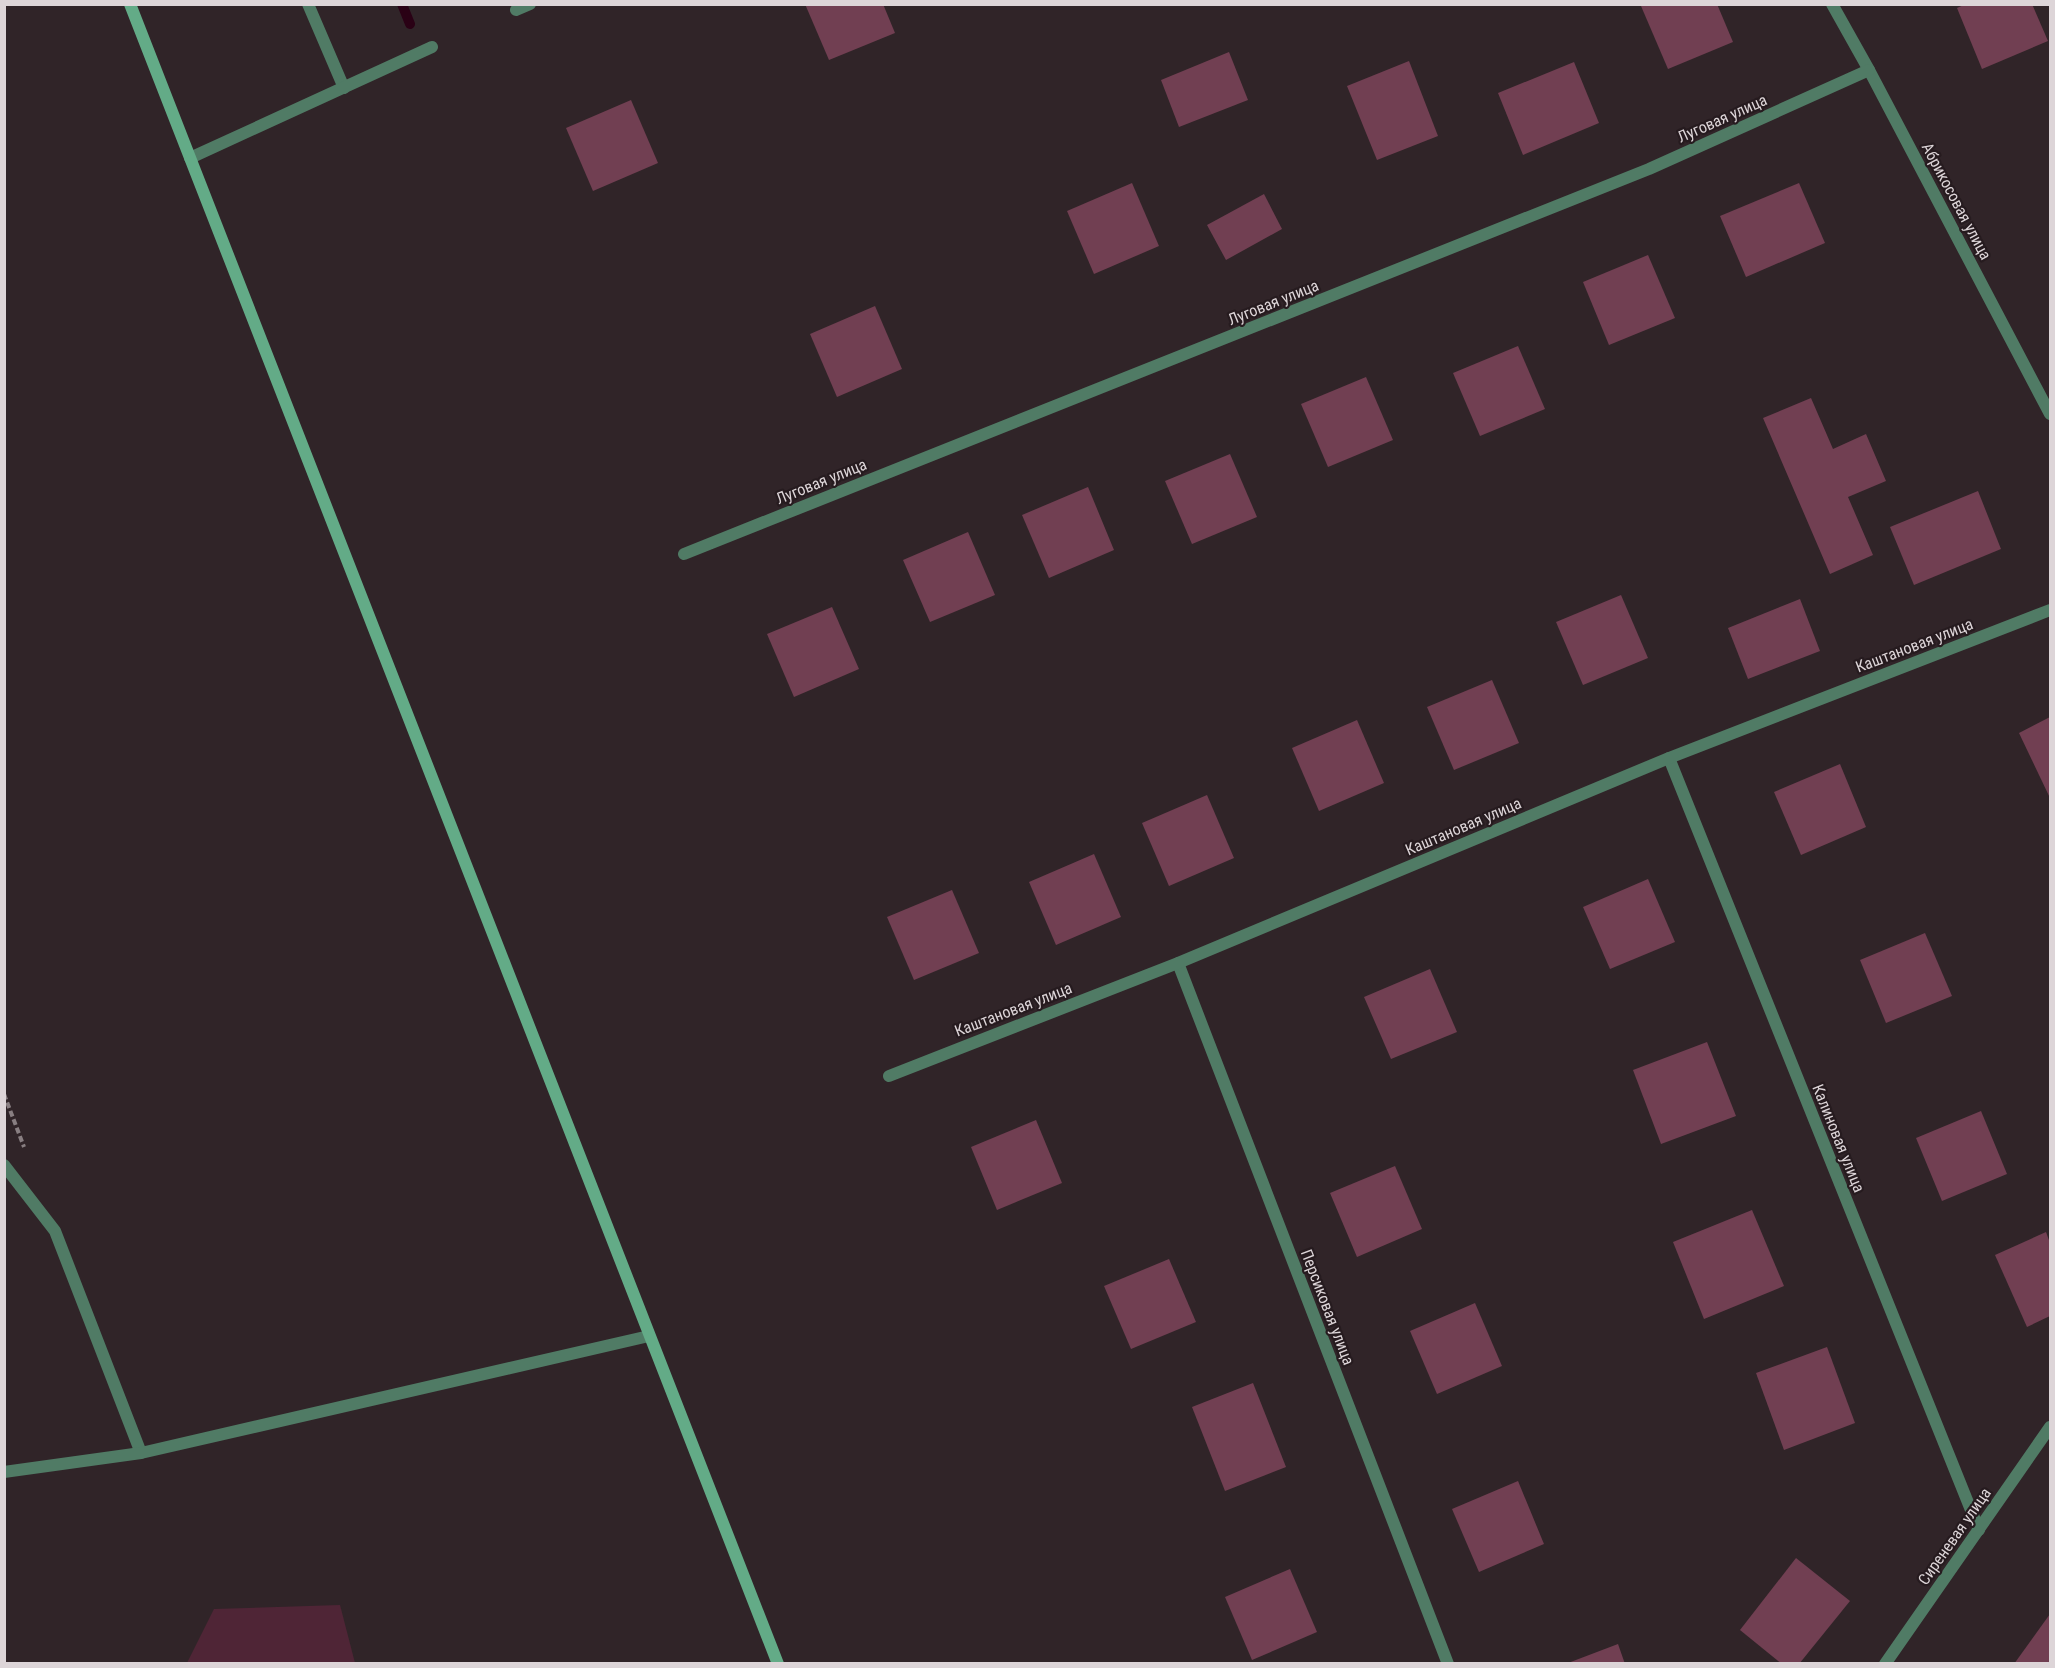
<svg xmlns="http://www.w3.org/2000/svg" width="2055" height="1668" viewBox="0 0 2055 1668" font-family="'Roboto Condensed',sans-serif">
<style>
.green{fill:#4f2536}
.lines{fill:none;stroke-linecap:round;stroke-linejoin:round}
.stream{stroke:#2a0115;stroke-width:10}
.building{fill:#713f52}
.path{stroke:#887e81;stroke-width:4;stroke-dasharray:6 3;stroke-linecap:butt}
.lane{stroke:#507b65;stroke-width:12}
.secondary{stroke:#63ab87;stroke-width:12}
.labels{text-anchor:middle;stroke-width:4.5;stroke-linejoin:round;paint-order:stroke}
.street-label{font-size:16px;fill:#ddd5d8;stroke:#261b1f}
</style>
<rect width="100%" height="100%" fill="#302428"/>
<polygon class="green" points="340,1605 355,1663 187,1663 214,1609"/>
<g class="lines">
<polyline class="stream" points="402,4 410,24"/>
</g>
<g class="building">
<polygon points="805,4 883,4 895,33 829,60"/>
<polygon points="1644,4 1717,4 1733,42 1668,69 1641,6"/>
<polygon points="1966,4 2032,4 2048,41 1982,69 1957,8"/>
<polygon points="1229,52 1248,100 1179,127 1161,80"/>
<polygon points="1409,61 1438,136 1377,160 1347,86"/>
<polygon points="1574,62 1599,123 1523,155 1498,93"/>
<polygon points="631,100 658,163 593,191 566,128"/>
<polygon points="1132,183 1159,246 1094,274 1067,211"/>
<polygon points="1799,183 1825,243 1746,277 1720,216"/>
<polygon points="1264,194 1282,229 1226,260 1207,225"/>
<polygon points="1648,255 1675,318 1609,345 1583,282"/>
<polygon points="875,306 902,369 837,397 810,334"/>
<polygon points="1518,346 1545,409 1480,436 1453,373"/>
<polygon points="1366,377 1393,440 1328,467 1301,404"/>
<polygon points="1811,398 1833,449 1866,434 1886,481 1848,497 1873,555 1830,574 1763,418"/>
<polygon points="1230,454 1257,517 1192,544 1165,481"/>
<polygon points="1088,487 1114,550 1049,578 1022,515"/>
<polygon points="1978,491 2001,549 1914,585 1890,527"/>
<polygon points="968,532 995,595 930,622 903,560"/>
<polygon points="1621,595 1648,658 1583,685 1556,622"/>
<polygon points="1800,599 1820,651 1748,679 1728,628"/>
<polygon points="832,607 859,669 794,697 767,634"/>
<polygon points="1492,680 1519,743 1454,770 1427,707"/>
<polygon points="2050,717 2050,798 2019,733"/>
<polygon points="1357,720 1384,783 1319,811 1292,748"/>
<polygon points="1840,764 1866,827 1801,855 1774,792"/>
<polygon points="1207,795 1234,858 1169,886 1142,823"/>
<polygon points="1094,854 1121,917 1056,945 1029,882"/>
<polygon points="1648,879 1675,942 1610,969 1583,907"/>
<polygon points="952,890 979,953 914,980 887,917"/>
<polygon points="1925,933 1952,996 1886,1023 1860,960"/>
<polygon points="1430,969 1457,1032 1391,1059 1364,997"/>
<polygon points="1707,1042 1736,1116 1661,1144 1633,1070"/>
<polygon points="1981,1111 2007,1174 1942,1201 1916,1138"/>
<polygon points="1036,1120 1062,1183 997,1210 971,1147"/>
<polygon points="1395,1166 1422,1229 1357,1257 1330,1193"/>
<polygon points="1752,1210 1784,1286 1704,1319 1673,1242"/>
<polygon points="2046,1232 2050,1243 2050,1316 2027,1327 1995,1255"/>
<polygon points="1169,1259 1196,1322 1131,1349 1104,1286"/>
<polygon points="1475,1303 1502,1366 1437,1394 1410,1331"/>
<polygon points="1827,1347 1855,1423 1784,1450 1756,1373"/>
<polygon points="1253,1383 1286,1467 1225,1491 1192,1407"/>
<polygon points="1518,1481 1544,1544 1479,1572 1452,1509"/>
<polygon points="1796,1558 1850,1601 1799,1664 1782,1664 1740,1630"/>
<polygon points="1290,1569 1317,1632 1252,1660 1225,1597"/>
<polygon points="2050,1614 2050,1664 2014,1664"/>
<polygon points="1618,1644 1625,1664 1568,1664 1568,1663"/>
</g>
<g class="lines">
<polyline class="path" points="4,1094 24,1147"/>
<g class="lane">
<polyline points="308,4 344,88"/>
<polyline points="1832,4 1869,70 2050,414"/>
<polyline points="516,10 530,4"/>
<polyline points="190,158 432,47"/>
<polyline points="684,554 1649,169 1869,70"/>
<polyline points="1669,758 1979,1530"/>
<polyline points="1178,963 1448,1664"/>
<polyline points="889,1076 1178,963 1669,758 2050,610"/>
<polyline points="4,1165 55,1231 141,1453"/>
<polyline points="4,1472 141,1453 649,1336"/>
<polyline points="1885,1664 2050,1427"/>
</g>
<polyline class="secondary" points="130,4 778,1664"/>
</g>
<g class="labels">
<g class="street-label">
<text transform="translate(1722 118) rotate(-24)" y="6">Луговая улица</text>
<text transform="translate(1957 201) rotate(62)" y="6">Абрикосовая улица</text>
<text transform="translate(1273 302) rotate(-22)" y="6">Луговая улица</text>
<text transform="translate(821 481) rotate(-22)" y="6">Луговая улица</text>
<text transform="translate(1914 645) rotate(-21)" y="6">Каштановая улица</text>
<text transform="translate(1463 826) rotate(-23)" y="6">Каштановая улица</text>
<text transform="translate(1013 1009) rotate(-21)" y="6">Каштановая улица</text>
<text transform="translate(1839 1138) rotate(68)" y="6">Калиновая улица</text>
<text transform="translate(1328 1307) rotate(69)" y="6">Персиковая улица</text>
<text transform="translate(1954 1536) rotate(-55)" y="6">Сиреневая улица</text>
</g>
</g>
<rect width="2055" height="1668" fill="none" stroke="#ddd5d8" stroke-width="12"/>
</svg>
